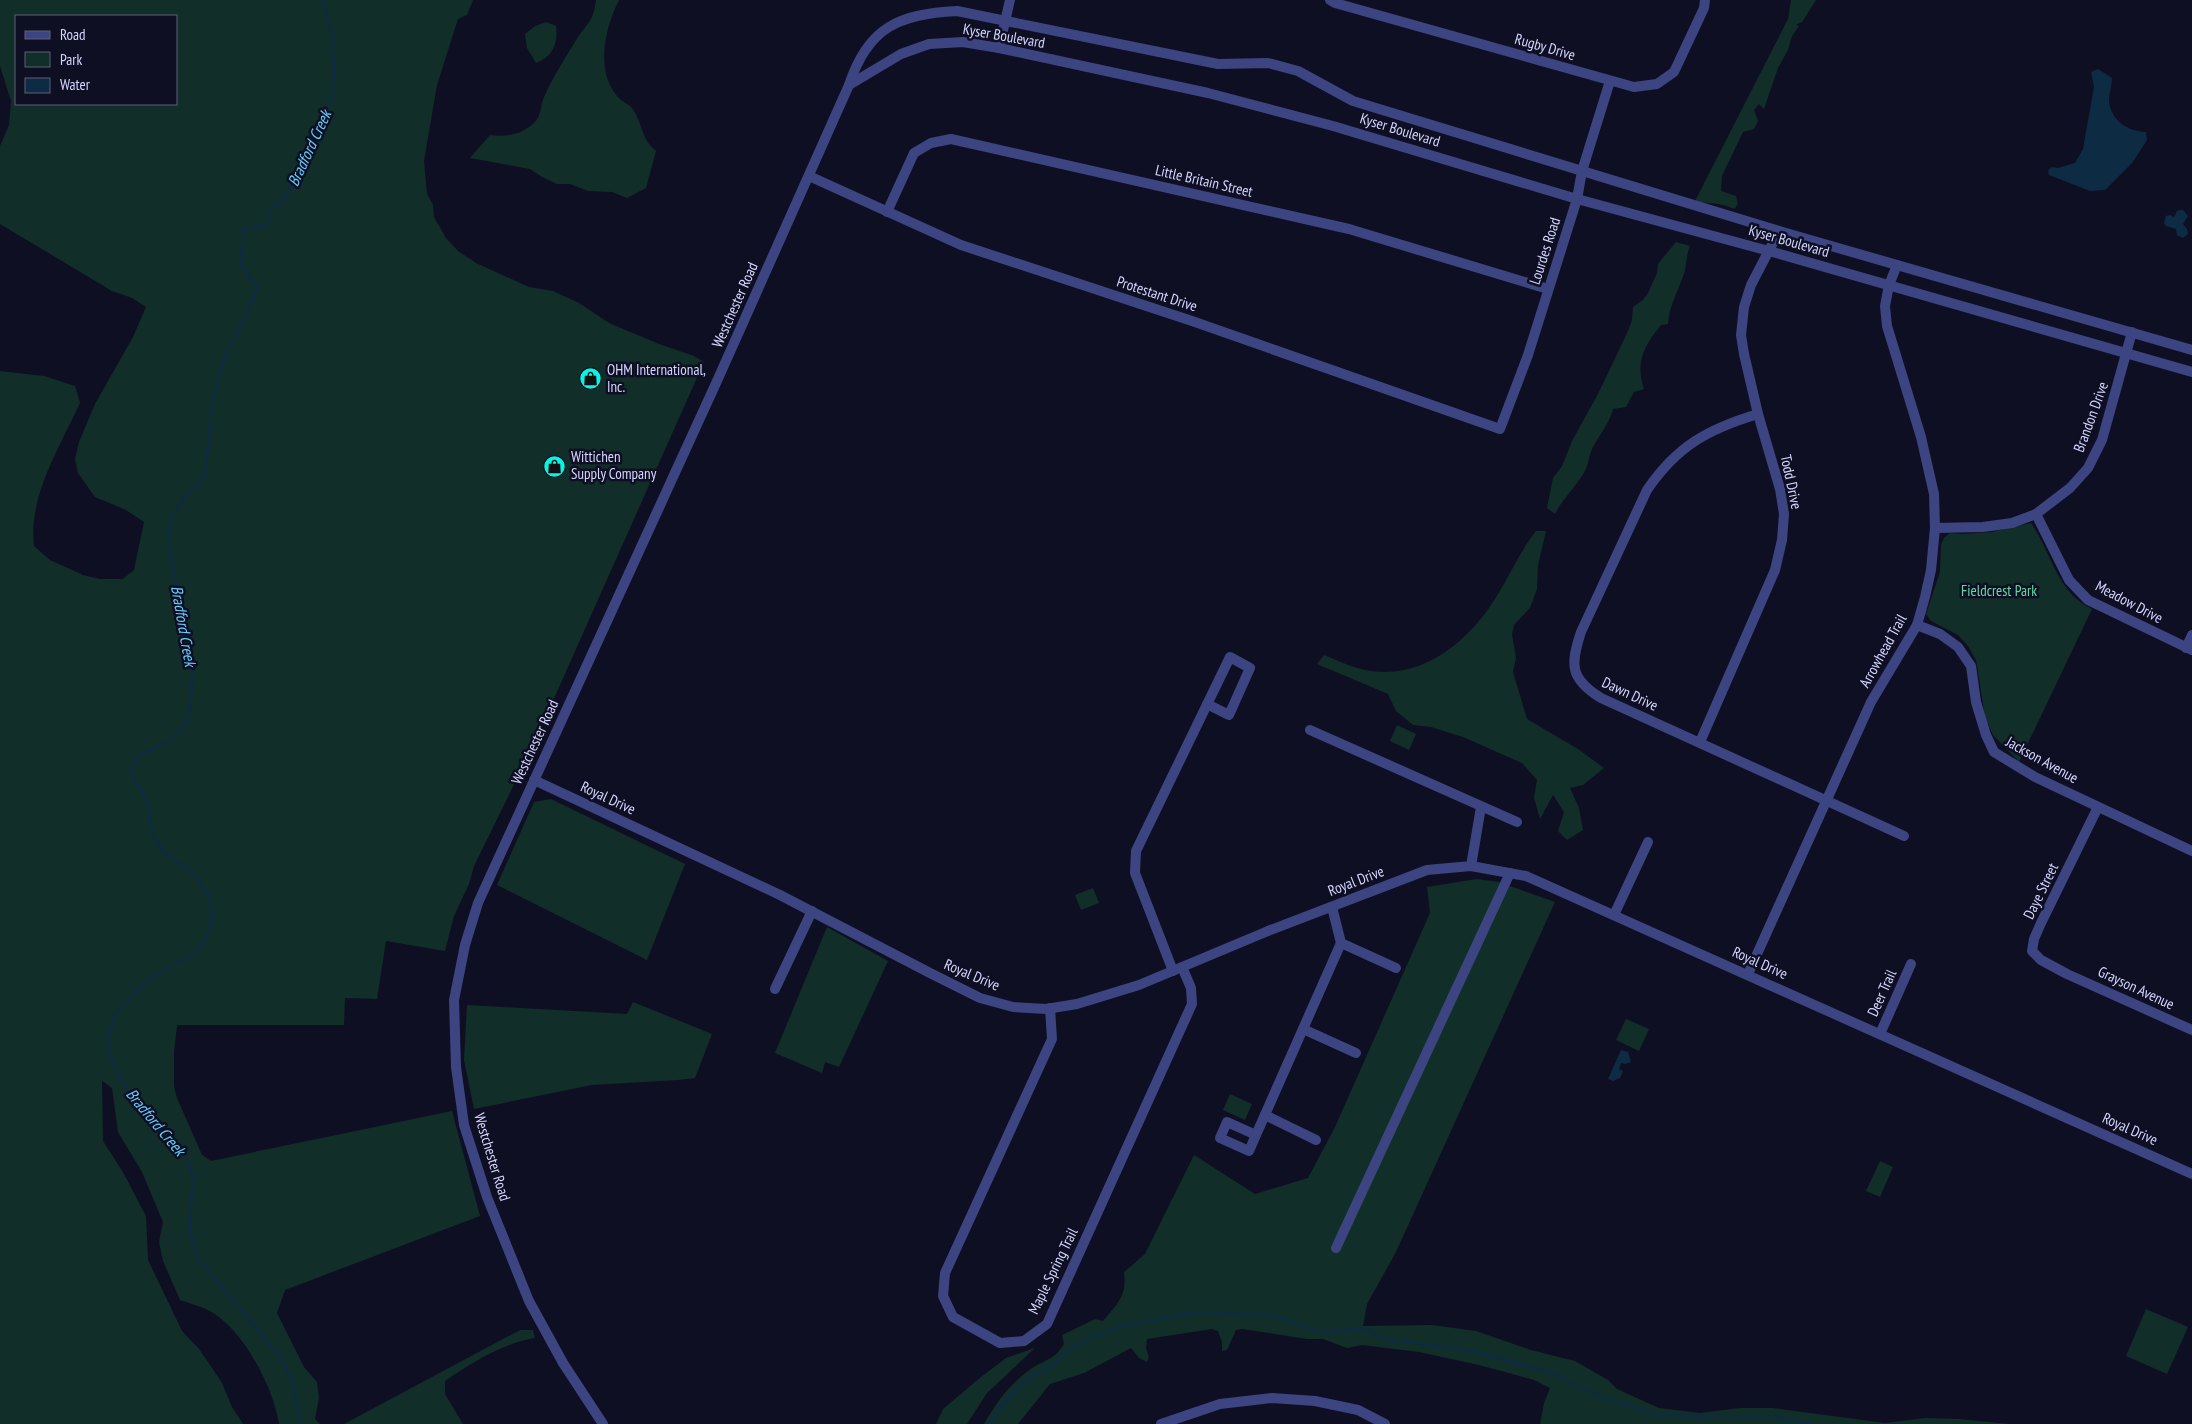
<svg xmlns="http://www.w3.org/2000/svg" width="2192" height="1424" viewBox="0 0 2192 1424" font-family="'PT Sans Narrow',sans-serif">
<style>
.green{fill:#122e28;fill-rule:evenodd}
.water{fill:#0e2b44}
.lines{fill:none;stroke-linecap:round;stroke-linejoin:round}
.stream{stroke:#0e2b44;stroke-width:2.5}
.minor{stroke:#3c4581;stroke-width:10}
.labels{text-anchor:middle;stroke-width:5;stroke-linejoin:round;paint-order:stroke}
.street-label{font-size:15px;fill:#d4d6fe;stroke:#0f0f24}
.poi-label{font-size:15px;fill:#d4d6fe;stroke:#0f0f24;text-anchor:start}
.park-label{font-size:15px;fill:#62dba8;stroke:#0f0f24}
.water-label{font-size:16px;font-style:italic;fill:#65cefa;stroke:#0f0f24}
</style>
<rect width="100%" height="100%" fill="#0f0f24"/>
<g class="green">
<path d="M 0,0 L 473,0 L 467,15 L 458,19 L 437,85 L 424,161 L 427,194 L 433,205 L 434,217 L 446,238 L 458,251 L 476,263 L 529,287 L 553,291 L 579,303 L 609,323 L 659,344 L 694,356 L 704,362 L 531,750 L 474,866 L 469,884 L 454,916 L 445,951 L 386,941 L 377,999 L 345,998 L 344,1025 L 177,1025 L 174,1053 L 174,1086 L 177,1098 L 202,1155 L 211,1161 L 452,1111 L 480,1216 L 285,1290 L 277,1313 L 304,1367 L 317,1382 L 319,1398 L 315,1419 L 320,1424 L 279,1424 C 273,1386 242,1326 206,1309 C 197,1305 188,1303 180,1300 L 163,1261 L 159,1242 L 163,1222 L 142,1172 L 118,1132 L 112,1088 L 102,1081 L 103,1141 L 124,1174 L 146,1216 L 148,1260 L 182,1331 L 199,1349 L 210,1365 L 222,1383 L 232,1407 L 243,1424 L 0,1424 L 0,371 L 44,376 L 75,386 L 80,403 C 60,447 28,496 34,546 L 50,560 L 83,575 L 100,579 L 123,579 L 134,570 L 144,522 L 126,510 L 95,497 L 78,473 L 75,459 L 79,442 L 95,404 L 133,337 L 146,307 L 132,298 L 112,291 L 0,224 L 0,146 L 9,125 L 11,101 L 0,66 ZM 16,16 L 176,16 L 176,104 L 16,104 Z"/>
<path d="M 596,0 L 619,0 C 605,28 595,70 617,96 C 622,102 630,104 634,111 C 640,120 641,130 646,139 C 648,144 653,148 656,151 L 646,188 L 627,198 L 612,192 L 588,191 L 570,184 L 557,184 L 542,177 L 530,169 L 470,158 L 490,135 C 506,137 521,135 534,123 C 542,116 540,104 545,95 C 552,79 568,53 578,37 C 589,21 593,22 596,0 Z"/>
<path d="M 1791,0 L 1816,0 L 1802,22 L 1796,25 L 1799,26 L 1792,36 L 1788,50 L 1778,68 L 1764,109 L 1759,104 L 1754,110 L 1758,121 L 1754,129 L 1743,132 L 1722,176 L 1721,191 L 1736,196 L 1738,204 L 1734,209 C 1718,201 1710,205 1695,201 L 1788,19 Z"/>
<path d="M 546,22 L 556,26 C 558,44 553,56 536,63 L 527,48 L 525,34 L 535,26 Z"/>
<path d="M 1676,242 L 1690,246 C 1686,255 1687,264 1684,274 C 1678,291 1669,306 1668,324 L 1661,325 C 1644,346 1635,362 1644,389 L 1634,392 L 1626,407 L 1613,409 C 1609,424 1600,434 1593,447 C 1589,454 1589,462 1586,469 C 1577,486 1563,498 1555,514 L 1547,508 L 1553,478 L 1562,466 L 1572,441 L 1598,394 L 1628,331 L 1632,320 L 1633,307 L 1643,300 L 1648,293 L 1657,273 L 1658,264 Z"/>
<path d="M 2031,523 C 2052,553 2056,592 2092,609 L 2019,762 L 1993,735 L 1985,717 L 1976,660 L 1968,646 L 1958,635 L 1931,621 L 1926,614 L 1940,572 L 1941,545 L 1944,538 L 1950,533 L 1963,534 L 1991,532 Z"/>
<path d="M 1536,531 L 1546,531 L 1538,565 L 1537,589 L 1530,608 L 1514,625 L 1512,634 L 1516,658 L 1513,672 L 1527,719 L 1578,749 L 1604,768 L 1583,785 L 1570,788 L 1579,808 L 1583,830 L 1567,840 L 1558,831 L 1564,812 L 1553,795 L 1540,819 L 1534,798 L 1537,780 L 1522,763 L 1463,737 L 1431,727 L 1413,725 L 1396,711 L 1388,694 L 1317,664 L 1324,655 C 1339,661 1355,669 1371,671 C 1426,679 1472,638 1498,594 C 1511,573 1520,551 1536,531 Z"/>
<polygon points="1397,725 1416,734 1409,750 1390,741"/>
<polygon points="551,799 685,864 647,960 497,885 534,802"/>
<path d="M 1477,879 L 1499,882 L 1555,902 L 1396,1252 L 1367,1304 L 1363,1326 L 1432,1325 L 1476,1331 L 1531,1350 L 1575,1361 L 1608,1380 L 1617,1389 L 1659,1408 L 1700,1413 L 1740,1408 L 1773,1408 L 1885,1423 L 1925,1418 L 1959,1419 L 2010,1424 L 1540,1424 L 1544,1403 L 1550,1388 L 1534,1380 L 1479,1365 L 1419,1352 L 1362,1345 L 1347,1348 L 1323,1339 L 1307,1339 L 1242,1329 L 1236,1330 L 1227,1350 L 1222,1351 L 1222,1342 L 1218,1331 L 1212,1329 L 1147,1339 L 1146,1349 L 1149,1357 L 1147,1362 L 1139,1358 L 1131,1348 L 1084,1373 L 1050,1384 L 1018,1424 L 984,1424 C 998,1401 1006,1388 1028,1371 C 1044,1359 1053,1362 1064,1344 L 1062,1335 L 1095,1319 L 1103,1321 C 1118,1303 1127,1296 1124,1272 L 1145,1254 L 1194,1155 L 1255,1194 L 1308,1178 L 1335,1127 L 1430,913 L 1427,887 Z"/>
<polygon points="1093,888 1099,903 1081,910 1075,895"/>
<polygon points="827,927 888,961 839,1067 825,1062 822,1073 775,1053"/>
<polygon points="633,1002 712,1034 695,1078 678,1080 592,1085 474,1109 464,1060 467,1005 627,1014"/>
<polygon points="1626,1019 1649,1029 1639,1051 1616,1040"/>
<polygon points="1230,1094 1252,1104 1245,1120 1223,1110"/>
<polygon points="1880,1161 1893,1167 1880,1197 1866,1191"/>
<polygon points="2146,1309 2188,1327 2167,1374 2126,1356"/>
<path d="M 520,1330 L 533,1330 L 535,1338 C 503,1343 471,1363 445,1381 L 445,1394 L 463,1424 L 344,1424 Z"/>
<polygon points="1035,1348 987,1393 967,1424 936,1424 943,1409 981,1377 1006,1358"/>
</g>
<g class="water">
<path d="M 2098,69 L 2112,78 C 2112,85 2109,95 2109,102 C 2112,122 2128,131 2146,132 L 2147,140 L 2132,163 L 2105,190 L 2090,191 L 2049,175 L 2048,171 L 2051,167 L 2058,168 L 2075,163 L 2083,149 L 2094,87 L 2091,72 Z"/>
<polygon points="2180,210 2183,210 2188,216 2183,224 2187,229 2188,234 2183,238 2177,235 2176,229 2166,226 2164,223 2166,216 2170,215 2174,217 2177,211"/>
<polygon points="1621,1050 1628,1052 1631,1062 1625,1064 1621,1063 1619,1069 1623,1071 1620,1078 1613,1081 1608,1079"/>
</g>
<g class="lines">
<g class="stream">
<polyline points="301,1424 292,1382 279,1355 199,1259 189,1230 193,1177 185,1154 152,1124 143,1112 118,1074 109,1050 109,1033 115,1014 141,987 160,972 191,956 204,942 212,920 210,898 195,875 162,851 152,831 147,801 130,771 138,756 171,740 188,720 191,700 192,672 168,539 171,518 187,494 205,477 212,404 225,356 250,307 257,288 241,264 243,230 267,225 272,206 278,205 285,198 332,98 334,68 332,34 322,0"/>
<polyline points="989,1424 1009,1397 1023,1383 1035,1374 1048,1369 1068,1350 1090,1338 1122,1326 1196,1312 1270,1315 1315,1330 1331,1332 1353,1329 1369,1330 1383,1338 1473,1351 1555,1374 1606,1399 1658,1415 1774,1417 1812,1424"/>
</g>
<g class="minor">
<polyline points="1330,0 1335,3 1634,87 1657,84 1674,72 1704,8 1705,0"/>
<polyline points="999,48 1010,0"/>
<polyline points="849,85 901,54 929,44 963,42 999,48 1208,93 1333,126 1577,199 1769,251 2192,372"/>
<polyline points="809,176 961,245 1192,321 1500,429 1528,355 1577,199 1582,171 1610,81"/>
<polyline points="887,212 914,153 931,143 951,139 1349,229 1548,289"/>
<path d="M 1758,414 C 1708,429 1677,446 1647,490 L 1581,632 C 1570,665 1570,679 1601,698 L 1904,836"/>
<polyline points="2036,514 2069,580 2088,600 2192,650"/>
<polyline points="1935,528 1983,527 2012,523 2036,514 2070,488 2088,468 2102,440 2132,332"/>
<polyline points="1917,625 1940,634 1958,647 1971,666 1976,702 1986,735 1994,752 2035,777 2192,851"/>
<polyline points="2186,648 2192,635"/>
<polyline points="1310,730 1517,822"/>
<polyline points="1700,742 1775,570 1782,540 1784,514 1780,489 1758,414 1744,354 1741,335 1744,307 1751,285 1779,231"/>
<polyline points="534,780 780,895 930,973 980,998 1013,1007 1046,1009 1077,1004 1139,985 1268,931 1427,870 1471,866 1526,876 2192,1174"/>
<polyline points="2098,807 2041,923 2034,939 2032,951 2041,960 2067,974 2192,1030"/>
<polyline points="1471,866 1481,807"/>
<polyline points="1332,907 1341,943 1396,968"/>
<polyline points="1614,915 1648,842"/>
<polyline points="1173,971 1135,873 1136,851 1230,657 1250,668 1229,715 1207,704"/>
<polyline points="1748,974 1871,702 1917,625 1925,597 1931,570 1935,528 1934,494 1921,437 1887,326 1885,306 1889,285 1897,265"/>
<polyline points="775,989 812,911"/>
<polyline points="1050,1008 1052,1039 945,1273 943,1296 953,1317 1000,1343 1024,1341 1047,1324 1192,1004 1191,988 1182,967"/>
<polyline points="1303,1029 1356,1053"/>
<polyline points="1880,1034 1911,964"/>
<polyline points="1265,1115 1316,1140"/>
<polygon points="1227,1122 1256,1135 1249,1151 1220,1138"/>
<polyline points="1256,1135 1341,943"/>
<polyline points="1336,1248 1510,873"/>
<path d="M 603,1424 L 563,1363 L 529,1301 L 487,1197 L 464,1125 L 456,1067 L 454,1000 L 465,945 L 478,903 L 717,381 L 849,85 C 868,27 899,14 957,11 L 1218,64 L 1268,63 L 1298,71 L 1353,101 L 1779,231 L 2192,350"/>
<polyline points="1161,1424 1220,1404 1272,1398 1315,1401 1358,1410 1385,1424"/>
</g>
</g>
<defs>
<symbol id="shop-disc" viewBox="-11 -11 22 22"><circle r="9.5" fill="#08f5e4" stroke="#0f0f24"/><path d="M-5-2.5h2.3a2.7 3.5 0 0 1 5.4 0H5L5.5 6h-11ZM-1.5-2.5h3a1.5 2.3 0 0 0-3 0Z" fill="#111"/></symbol>
</defs>
<g fill-rule="evenodd">
<use href="#shop-disc" x="578" y="366" width="25" height="25"/>
<use href="#shop-disc" x="542" y="454" width="25" height="25"/>
</g>
<g class="labels">
<g class="street-label">
<text transform="translate(1004 36) rotate(10)" y="5">Kyser Boulevard</text>
<text transform="translate(1545 47) rotate(16)" y="5">Rugby Drive</text>
<text transform="translate(1400 130) rotate(17)" y="5">Kyser Boulevard</text>
<text transform="translate(1204 181) rotate(13)" y="5">Little Britain Street</text>
<text transform="translate(1789 241) rotate(16)" y="5">Kyser Boulevard</text>
<text transform="translate(1545 251) rotate(-72)" y="5">Lourdes Road</text>
<text transform="translate(1157 294) rotate(18)" y="5">Protestant Drive</text>
<text transform="translate(735 305) rotate(-66)" y="5">Westchester Road</text>
<text transform="translate(2091 417) rotate(-70)" y="5">Brandon Drive</text>
<text transform="translate(1791 482) rotate(78)" y="5">Todd Drive</text>
<text transform="translate(2129 602) rotate(28)" y="5">Meadow Drive</text>
<text transform="translate(1883 651) rotate(-61)" y="5">Arrowhead Trail</text>
<text transform="translate(1630 694) rotate(25)" y="5">Dawn Drive</text>
<text transform="translate(535 742) rotate(-65)" y="5">Westchester Road</text>
<text transform="translate(2042 760) rotate(29)" y="5">Jackson Avenue</text>
<text transform="translate(608 798) rotate(25)" y="5">Royal Drive</text>
<text transform="translate(1356 881) rotate(-21)" y="5">Royal Drive</text>
<text transform="translate(2041 891) rotate(-64)" y="5">Daye Street</text>
<text transform="translate(1760 963) rotate(24)" y="5">Royal Drive</text>
<text transform="translate(972 975) rotate(23)" y="5">Royal Drive</text>
<text transform="translate(2136 988) rotate(25)" y="5">Grayson Avenue</text>
<text transform="translate(1882 993) rotate(-66)" y="5">Deer Trail</text>
<text transform="translate(2130 1129) rotate(24)" y="5">Royal Drive</text>
<text transform="translate(492 1157) rotate(73)" y="5">Westchester Road</text>
<text transform="translate(1053 1271) rotate(-64)" y="5">Maple Spring Trail</text>
</g>
<g class="poi-label">
<text x="607" y="375">OHM International,<tspan x="607" dy="17">Inc.</tspan></text>
<text x="571" y="462">Wittichen<tspan x="571" dy="17">Supply Company</tspan></text>
</g>
<g class="park-label">
<text x="1999" y="596">Fieldcrest Park</text>
</g>
<g class="water-label">
<text transform="translate(309 148) rotate(-65)" y="6">Bradford Creek</text>
<text transform="translate(184 626) rotate(80)" y="6">Bradford Creek</text>
<text transform="translate(156 1122) rotate(50)" y="6">Bradford Creek</text>
</g>
</g>
<rect x="15" y="15" width="162" height="90" fill="#0f0f24" stroke="#5e5f7b"/>
<rect x="25" y="31" width="25" height="8" fill="#3c4581" stroke="#5e5f7b"/>
<text x="60" y="40" font-size="15" fill="#d4d6fe">Road</text>
<rect x="25" y="52" width="25" height="15" fill="#122e28" stroke="#5e5f7b"/>
<text x="60" y="65" font-size="15" fill="#d4d6fe">Park</text>
<rect x="25" y="78" width="25" height="15" fill="#0e2b44" stroke="#5e5f7b"/>
<text x="60" y="90" font-size="15" fill="#d4d6fe">Water</text>
</svg>
